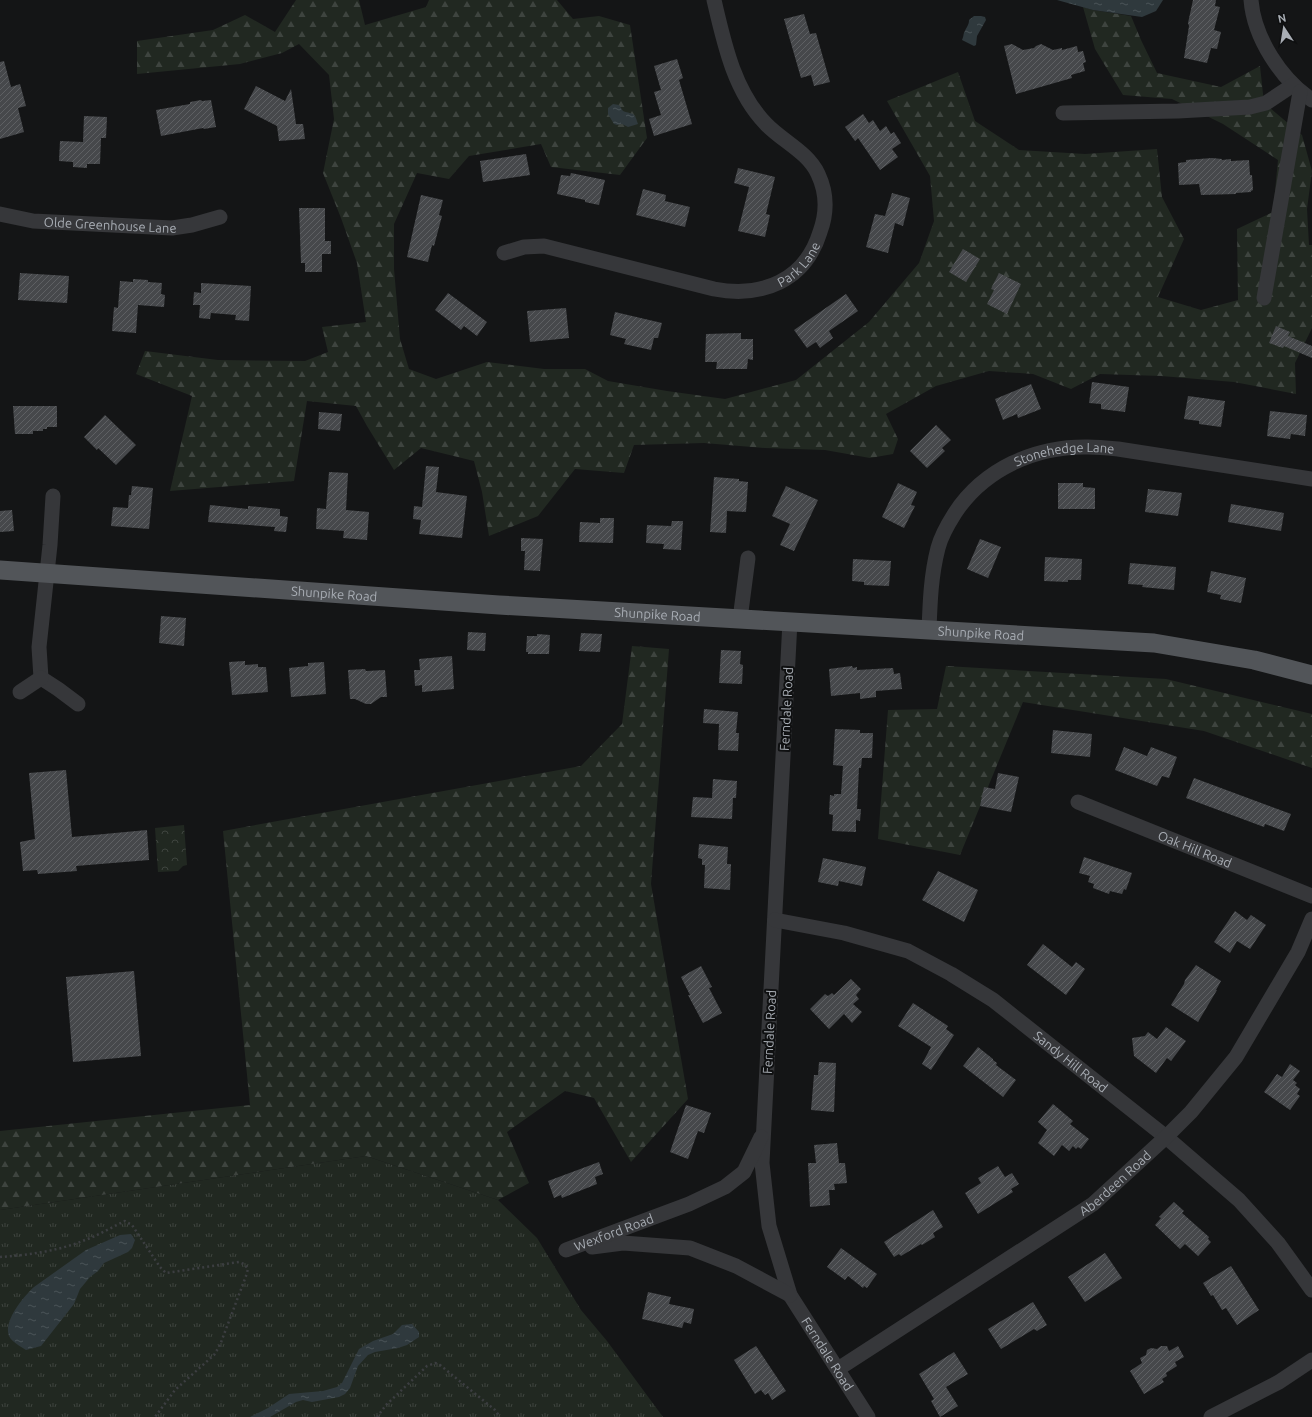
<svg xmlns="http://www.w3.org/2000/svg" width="1312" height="1417" viewBox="0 0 1312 1417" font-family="Ubuntu,sans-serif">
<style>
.grass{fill:url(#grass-tufts)}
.forest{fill:url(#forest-firs)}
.park{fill:url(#park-crowns)}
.water{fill:url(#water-ripples)}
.building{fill:url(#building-hatch)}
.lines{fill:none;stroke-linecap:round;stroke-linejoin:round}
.path{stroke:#3c3e41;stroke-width:2.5;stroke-dasharray:2 3;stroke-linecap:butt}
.minor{stroke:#36373a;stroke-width:15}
.major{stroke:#525559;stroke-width:19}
.labels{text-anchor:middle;stroke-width:4;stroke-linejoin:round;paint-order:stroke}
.street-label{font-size:13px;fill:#a8adb4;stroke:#0f1011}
</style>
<defs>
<pattern id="grass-tufts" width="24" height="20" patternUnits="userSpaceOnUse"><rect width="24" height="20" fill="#212821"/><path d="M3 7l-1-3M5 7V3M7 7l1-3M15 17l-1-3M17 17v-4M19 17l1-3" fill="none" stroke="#3e443f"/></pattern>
<pattern id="forest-firs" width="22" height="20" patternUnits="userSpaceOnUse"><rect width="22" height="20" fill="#212821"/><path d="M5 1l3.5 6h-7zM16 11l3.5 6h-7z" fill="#3e443f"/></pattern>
<pattern id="park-crowns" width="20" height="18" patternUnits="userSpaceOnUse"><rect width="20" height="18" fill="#212821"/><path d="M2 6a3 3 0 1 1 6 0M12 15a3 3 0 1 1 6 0" fill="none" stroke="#3e443f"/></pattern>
<pattern id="water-ripples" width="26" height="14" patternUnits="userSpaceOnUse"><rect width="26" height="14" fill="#2f393d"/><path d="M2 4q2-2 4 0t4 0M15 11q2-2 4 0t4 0" fill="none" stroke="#4a5357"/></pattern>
<pattern id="building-hatch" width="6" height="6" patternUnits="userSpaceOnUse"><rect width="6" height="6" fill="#46484b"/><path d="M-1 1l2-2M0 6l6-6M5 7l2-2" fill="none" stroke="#5e6063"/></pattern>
</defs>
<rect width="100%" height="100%" fill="#141516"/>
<polygon class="grass" points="366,1156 498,1200 537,1238 581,1310 607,1341 663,1417 0,1417 0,1210"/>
<g class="forest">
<polygon points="296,0 359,0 365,25 426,7 429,0 557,0 573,19 599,16 630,25 647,138 620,175 551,167 541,144 469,156 449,179 417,173 394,224 394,269 400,339 409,369 436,379 487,362 544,369 585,369 608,381 667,391 725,399 796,380 869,322 919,263 934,221 930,176 887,101 958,72 975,121 1019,150 1085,154 1157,149 1162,197 1184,239 1158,297 1201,310 1238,300 1237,229 1273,212 1278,160 1223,124 1172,99 1123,95 1095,49 1083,7 1093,10 1131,16 1141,40 1157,73 1221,87 1260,66 1264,103 1302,135 1312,171 1307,209 1309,245 1312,245 1312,328 1295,363 1296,394 1234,382 1161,376 1100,374 1071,389 1033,374 989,371 936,386 886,414 898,439 893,454 870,458 825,450 765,448 704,443 634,445 624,473 575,469 538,516 489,536 482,492 474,461 421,448 394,470 367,426 356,406 307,401 294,481 170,491 192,396 136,374 145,351 218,360 305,361 328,352 322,327 366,322 357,263 341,218 323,173 334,119 329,75 299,44 282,53 240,64 137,74 137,41 213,30 245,15 275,32"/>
<polygon points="632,646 669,649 651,884 688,1099 631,1162 594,1098 565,1091 507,1132 529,1183 498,1200 366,1156 0,1210 0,1131 250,1105 223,831 581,766 622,724"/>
<polygon points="946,666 1166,679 1312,714 1312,768 1204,731 1023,702 960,855 878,839 888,710 937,709"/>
</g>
<polygon class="park" points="184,825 187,865 183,866 178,871 158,872 155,828"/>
<g class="water">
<polygon points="1057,0 1163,0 1156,11 1142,17 1093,10"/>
<path d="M 974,16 L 981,16 L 985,17 L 986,20 L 977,36 L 976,45 L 974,46 L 962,40 C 964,36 963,34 965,31 C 967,26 969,25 969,20 Z"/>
<path d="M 613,104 L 619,105 L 623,111 C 634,115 634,111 638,124 L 628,127 L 622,124 L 617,125 L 614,124 L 608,114 L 608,108 Z"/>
<path d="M 131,1234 L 135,1240 L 132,1248 L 128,1252 L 104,1263 L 98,1271 L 90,1277 L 80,1289 L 74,1304 L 41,1346 L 26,1350 C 20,1346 12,1342 9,1336 C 3,1321 24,1296 34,1287 L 86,1250 L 120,1235 Z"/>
<polygon points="412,1324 419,1332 419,1337 407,1345 398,1348 375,1352 368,1355 358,1366 350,1388 345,1394 339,1397 312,1402 303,1400 296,1402 270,1417 250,1417 268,1408 289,1394 323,1391 337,1387 342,1383 359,1349 373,1341 393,1334 402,1325"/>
</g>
<g class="building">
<polygon points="1193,0 1216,0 1215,6 1220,7 1214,30 1221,32 1217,49 1211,48 1207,63 1184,58 1189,26 1188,23"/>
<polygon points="804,14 810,34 816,33 830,82 814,86 811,75 801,78 784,19"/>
<polygon points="1012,44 1023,50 1034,48 1036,46 1041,44 1053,50 1062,48 1062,50 1077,46 1078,52 1083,51 1086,62 1083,63 1085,71 1071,75 1072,78 1016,94 1004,46"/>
<polygon points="677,59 683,78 679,80 692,124 654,136 649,119 661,115 654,92 661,90 654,66"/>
<polygon points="4,61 11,87 20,84 26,106 18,108 24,132 0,139 0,62"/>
<polygon points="256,86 285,101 291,89 296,124 303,124 305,139 279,141 277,126 244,109"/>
<polygon points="201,100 202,101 211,100 216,127 204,129 203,128 161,136 156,110 190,104 190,102"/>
<polygon points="863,114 869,123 873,120 880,131 886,126 891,134 894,132 901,143 892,149 898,157 880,170 858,138 855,141 845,127"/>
<polygon points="84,116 107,117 106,138 101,138 100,164 87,164 87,168 73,167 73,162 59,161 60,141 83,142"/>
<polygon points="526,154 530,175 483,182 480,161"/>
<polygon points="1212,158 1222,159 1222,160 1231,159 1231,161 1249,160 1250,175 1252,175 1253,190 1251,191 1251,192 1236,193 1236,194 1201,195 1199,184 1179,185 1178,163 1186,162 1186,160"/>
<polygon points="738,168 775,177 766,214 770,215 765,237 738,231 749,187 734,183"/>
<polygon points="571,173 605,180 599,205 585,202 585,200 557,194 561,175 570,176"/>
<polygon points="643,189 666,195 665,201 690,207 685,227 636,215"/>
<polygon points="892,193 910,198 903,226 895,223 888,253 866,247 875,214 885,216"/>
<polygon points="421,195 443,200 439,215 442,216 434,246 432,245 428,262 407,257"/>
<polygon points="299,208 325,208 325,241 331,241 331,254 322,254 322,272 305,272 305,263 301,263"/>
<polygon points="963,249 980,259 966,282 949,272"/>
<polygon points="20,273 69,276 67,303 18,300"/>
<polygon points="999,273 1021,284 1007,314 987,304 994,290 991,289"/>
<polygon points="133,279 148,280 148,282 162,283 161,294 165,295 164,307 138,305 136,333 112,331 114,307 118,308 120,281 133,282"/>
<polygon points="201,283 251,286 249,321 235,320 236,315 211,313 210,319 199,318 200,305 193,305 194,292 201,293"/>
<polygon points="448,293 487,322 477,336 464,326 461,330 435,310"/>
<polygon points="846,294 858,311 829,331 833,338 820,348 816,342 807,348 794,330"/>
<polygon points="566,308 569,338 530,342 527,311"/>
<polygon points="615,312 662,323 658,338 654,338 651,350 624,344 626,339 610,335"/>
<polygon points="1276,326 1290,332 1288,336 1312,346 1312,358 1284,346 1283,348 1269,343"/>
<polygon points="741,333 741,339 753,339 753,360 748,359 747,369 716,369 717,362 705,362 706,334"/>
<polygon points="1092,382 1129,387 1125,412 1101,409 1101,404 1089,403"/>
<polygon points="1031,384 1041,409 1018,418 1017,414 1003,420 995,399"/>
<polygon points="1188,396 1225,401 1221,427 1199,424 1199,421 1184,419"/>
<polygon points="13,406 57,406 57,427 47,427 47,429 43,429 43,431 33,431 33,434 15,434"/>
<polygon points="1270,411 1307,415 1305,436 1291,434 1290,439 1267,436"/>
<polygon points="319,412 342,414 340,431 318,429"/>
<polygon points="105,415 136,445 116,465 98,448 97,450 84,437"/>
<polygon points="936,425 951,440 942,448 945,451 927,468 910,451"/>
<polygon points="426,466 439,467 436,492 467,496 462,538 419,534 421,520 413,519 414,506 422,507"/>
<polygon points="329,472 348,473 346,510 369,512 367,540 343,538 344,531 316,529 317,508 326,509"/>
<polygon points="714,477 739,479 739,481 748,482 746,512 727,511 726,533 710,532"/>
<polygon points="898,483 917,492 911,505 915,506 904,528 882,517"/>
<polygon points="1058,483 1083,483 1083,487 1095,488 1095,509 1058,509"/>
<polygon points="132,486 153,488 149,529 111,526 113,507 128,508 129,495 131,495"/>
<polygon points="786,486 818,500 794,551 780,545 790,524 772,516"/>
<polygon points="1148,489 1182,493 1178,516 1145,512"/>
<polygon points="1231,504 1284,513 1281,531 1228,522"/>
<polygon points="210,505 248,509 248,506 280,509 280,516 288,517 286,532 274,531 275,527 208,522"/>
<polygon points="12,510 14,531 0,532 0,511"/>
<polygon points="600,518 614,518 613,543 579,542 580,522 600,523"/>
<polygon points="672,521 683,521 681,550 663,549 664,544 646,543 647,525 671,526"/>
<polygon points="521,538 543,539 540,571 524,570 525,551 521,551"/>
<polygon points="980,539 1001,547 988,578 967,569"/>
<polygon points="1045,557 1082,559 1081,580 1068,580 1068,582 1044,581"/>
<polygon points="853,559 891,561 889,586 864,585 864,582 852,581"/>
<polygon points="1130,563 1176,567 1174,590 1142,587 1143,585 1128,584"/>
<polygon points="1211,571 1246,578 1241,603 1220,599 1221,595 1207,592"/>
<polygon points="161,616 186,618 184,646 159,643"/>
<polygon points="468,632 486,633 485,651 467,650"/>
<polygon points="581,633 602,634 600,652 579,651"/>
<polygon points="537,634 550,635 549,654 528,654 528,652 526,652 527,636 537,636"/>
<polygon points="721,650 741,651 740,664 743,665 742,684 719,683"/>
<polygon points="452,656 454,689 422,692 422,685 415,686 414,670 420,670 419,659"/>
<polygon points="245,661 245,665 258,664 258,667 266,667 268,692 232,695 229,662"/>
<polygon points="324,662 326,694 291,697 289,668 308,666 308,663"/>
<polygon points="852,666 853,668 857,667 857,670 893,668 894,674 900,673 902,689 876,691 876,697 860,699 860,693 831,696 829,669"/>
<polygon points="365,669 366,671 385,670 387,697 381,697 371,704 366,704 355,699 350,699 348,670"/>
<polygon points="704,709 738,712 736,733 739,733 738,751 718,750 719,724 703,723"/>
<polygon points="835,729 860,730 860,733 873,733 872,758 862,758 861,768 859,768 857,809 861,809 860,821 856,820 856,832 832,831 833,815 829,814 830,795 834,796 834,794 841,794 843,766 833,765"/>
<polygon points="1053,730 1092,734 1090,757 1051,753"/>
<polygon points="1124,747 1147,756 1151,747 1177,757 1169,778 1162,776 1157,786 1115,770"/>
<polygon points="66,770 72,837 147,830 149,860 76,866 77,871 38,874 37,870 23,871 20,842 35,839 29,773"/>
<polygon points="998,773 1019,777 1011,812 980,806 984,787 995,789"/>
<polygon points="1194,778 1291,814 1284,831 1265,824 1264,827 1186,798"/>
<polygon points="713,779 737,781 736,798 733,798 732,819 691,817 693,797 712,798"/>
<polygon points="699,844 728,847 727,864 731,864 730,890 704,888 705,865 702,865 702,859 698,858"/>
<polygon points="1084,857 1132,873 1126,890 1124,889 1122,894 1110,891 1109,894 1093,888 1094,884 1088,882 1090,876 1079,873"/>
<polygon points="823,858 866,867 862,886 839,881 838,886 818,882"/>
<polygon points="938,871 978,890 964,922 922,900"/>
<polygon points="1235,911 1247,920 1251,915 1266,925 1250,949 1237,941 1230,953 1214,942"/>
<polygon points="1043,944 1072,967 1076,962 1085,969 1066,995 1027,965"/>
<polygon points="1196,965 1221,981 1216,990 1217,990 1198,1022 1171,1005 1184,984 1185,980"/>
<polygon points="701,966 712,987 709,988 722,1013 703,1023 688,995 690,995 681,977"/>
<polygon points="134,971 141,1056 73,1062 66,977"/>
<polygon points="851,979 861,989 856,995 859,999 853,1004 862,1012 852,1023 844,1014 829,1029 810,1009 825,994 828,996 832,993 834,995"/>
<polygon points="913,1003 948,1026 946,1029 954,1035 931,1070 922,1064 931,1047 898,1026"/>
<polygon points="1166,1027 1186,1041 1171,1061 1167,1058 1156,1073 1134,1056 1132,1038 1145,1036 1148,1032 1157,1039"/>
<polygon points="978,1047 993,1059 993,1060 997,1063 996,1065 1016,1080 1003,1097 963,1066"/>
<polygon points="819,1062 836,1063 834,1112 811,1110 814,1075 818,1075"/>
<polygon points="1290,1064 1300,1071 1293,1080 1297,1083 1295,1085 1300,1089 1297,1094 1300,1096 1290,1110 1264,1092 1277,1074 1282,1077"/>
<polygon points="1053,1104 1073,1121 1070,1124 1089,1139 1081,1149 1078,1147 1076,1149 1073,1146 1069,1151 1062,1145 1054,1156 1038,1143 1047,1130 1038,1122"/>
<polygon points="686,1105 711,1113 704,1133 698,1131 688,1159 670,1152"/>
<polygon points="837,1143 839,1163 845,1163 847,1183 834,1184 835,1190 829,1190 830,1205 810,1207 808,1163 816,1163 814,1145"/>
<polygon points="599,1162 603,1174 595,1177 597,1184 562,1198 561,1195 554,1198 548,1181"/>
<polygon points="998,1166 1005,1177 1012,1173 1019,1184 1011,1189 1013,1192 978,1214 965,1193 981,1183 978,1178"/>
<polygon points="1174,1202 1184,1211 1182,1213 1209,1237 1208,1239 1211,1242 1198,1256 1185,1244 1180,1249 1155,1225 1161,1218 1159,1217"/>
<polygon points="933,1210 943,1227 933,1233 935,1237 922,1245 921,1244 901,1256 899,1254 894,1257 884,1242"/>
<polygon points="841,1248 877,1274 867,1288 864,1286 863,1288 848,1276 845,1280 827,1267"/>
<polygon points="1105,1253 1122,1278 1085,1302 1068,1277"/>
<polygon points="1231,1266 1259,1310 1237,1325 1226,1308 1222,1310 1213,1295 1211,1296 1203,1283"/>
<polygon points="648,1292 671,1297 669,1304 694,1309 691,1324 684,1322 682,1328 642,1319"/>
<polygon points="1033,1302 1047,1325 1037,1331 1034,1329 1001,1349 988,1329"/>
<polygon points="756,1346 786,1391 772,1400 768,1393 765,1395 761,1390 755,1394 734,1360"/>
<polygon points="1161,1346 1167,1346 1169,1351 1178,1346 1184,1357 1175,1362 1177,1366 1166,1373 1167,1376 1162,1379 1164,1382 1144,1394 1130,1371 1142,1363 1140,1358 1146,1355 1147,1350 1151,1348 1157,1349"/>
<polygon points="954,1352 968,1374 946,1387 958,1406 940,1417 931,1401 934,1399 919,1374"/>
</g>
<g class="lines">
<g class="path">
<path d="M 0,1257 C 28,1255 59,1251 85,1240 C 99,1235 112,1227 125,1221 L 132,1225 L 160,1267 L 166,1273 L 239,1262 L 244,1264 L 248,1269 L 246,1276 L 220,1345 L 214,1355 L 175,1390 L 155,1417"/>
<polyline points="377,1417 386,1405 427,1366 435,1363 440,1365 495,1410 500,1417"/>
</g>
<g class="minor">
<path d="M 1251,0 C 1254,38 1281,79 1312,100"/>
<polyline points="1063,113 1178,111 1250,107 1266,103 1293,85"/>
<path id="s1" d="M 0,214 L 33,221 L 172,228 L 192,225 L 220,217"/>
<path id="s2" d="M 504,253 L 524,247 L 544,246 L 714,289 C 762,298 805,281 820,232 C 827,213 827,193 818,174 C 808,152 782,141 766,124 C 734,91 724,43 714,0"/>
<polyline points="1264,298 1300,92"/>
<polyline points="740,619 748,558"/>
<path id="s3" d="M 790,621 L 762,1163 L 769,1226 L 790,1295 L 868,1417"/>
<path id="s4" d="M 929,630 C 930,602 931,575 938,548 C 941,536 948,524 955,513 C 984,469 1035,446 1088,447 C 1098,447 1108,448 1118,449 L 1312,479"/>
<polyline points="41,678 39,647 50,545 53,496"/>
<polyline points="41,678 58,689 78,704"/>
<polyline points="20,692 41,678"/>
<path id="s5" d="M 1078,802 L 1312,896"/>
<path id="s6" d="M 775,920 L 844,933 L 908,951 L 951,974 L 993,1000 L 1166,1137 L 1239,1200 L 1278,1243 L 1312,1290"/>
<polyline points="592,1247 623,1243 690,1248 736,1266 790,1295"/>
<path id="s7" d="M 566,1250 L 689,1204 L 725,1187 L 744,1172 L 761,1137"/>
<path id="s8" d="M 838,1369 L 1093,1204 L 1166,1137 L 1191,1112 L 1236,1057 L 1298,952 L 1312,919"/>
<polyline points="1211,1417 1279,1382 1312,1360"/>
</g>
<path class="major" id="s9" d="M 0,570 L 499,605 L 1154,643 L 1254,660 L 1312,675"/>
</g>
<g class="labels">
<g class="street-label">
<text dy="5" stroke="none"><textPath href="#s1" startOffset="111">Olde Greenhouse Lane</textPath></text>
<text dy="5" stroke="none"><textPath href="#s2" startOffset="310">Park Lane</textPath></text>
<text dy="5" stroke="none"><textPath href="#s4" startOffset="252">Stonehedge Lane</textPath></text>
<text dy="5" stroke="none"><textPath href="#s9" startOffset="335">Shunpike Road</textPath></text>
<text dy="5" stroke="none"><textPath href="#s9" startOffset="659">Shunpike Road</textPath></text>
<text dy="5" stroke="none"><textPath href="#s9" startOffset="983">Shunpike Road</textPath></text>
<text transform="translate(786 709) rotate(-87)" y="5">Ferndale Road</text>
<text dy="5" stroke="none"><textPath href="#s5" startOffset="126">Oak Hill Road</textPath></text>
<text transform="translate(769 1032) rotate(-87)" y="5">Ferndale Road</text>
<text dy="5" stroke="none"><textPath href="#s6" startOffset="334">Sandy Hill Road</textPath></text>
<text dy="5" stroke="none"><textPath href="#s8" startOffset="334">Aberdeen Road</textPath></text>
<text dy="5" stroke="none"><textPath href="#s7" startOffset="51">Wexford Road</textPath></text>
<text dy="5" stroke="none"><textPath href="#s3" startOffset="748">Ferndale Road</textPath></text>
</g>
</g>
<g transform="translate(1284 28) rotate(348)" stroke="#0f1011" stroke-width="3" paint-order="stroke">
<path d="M0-3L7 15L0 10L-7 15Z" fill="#a8adb4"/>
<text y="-6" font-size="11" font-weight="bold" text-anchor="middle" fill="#a8adb4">N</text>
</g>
</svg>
